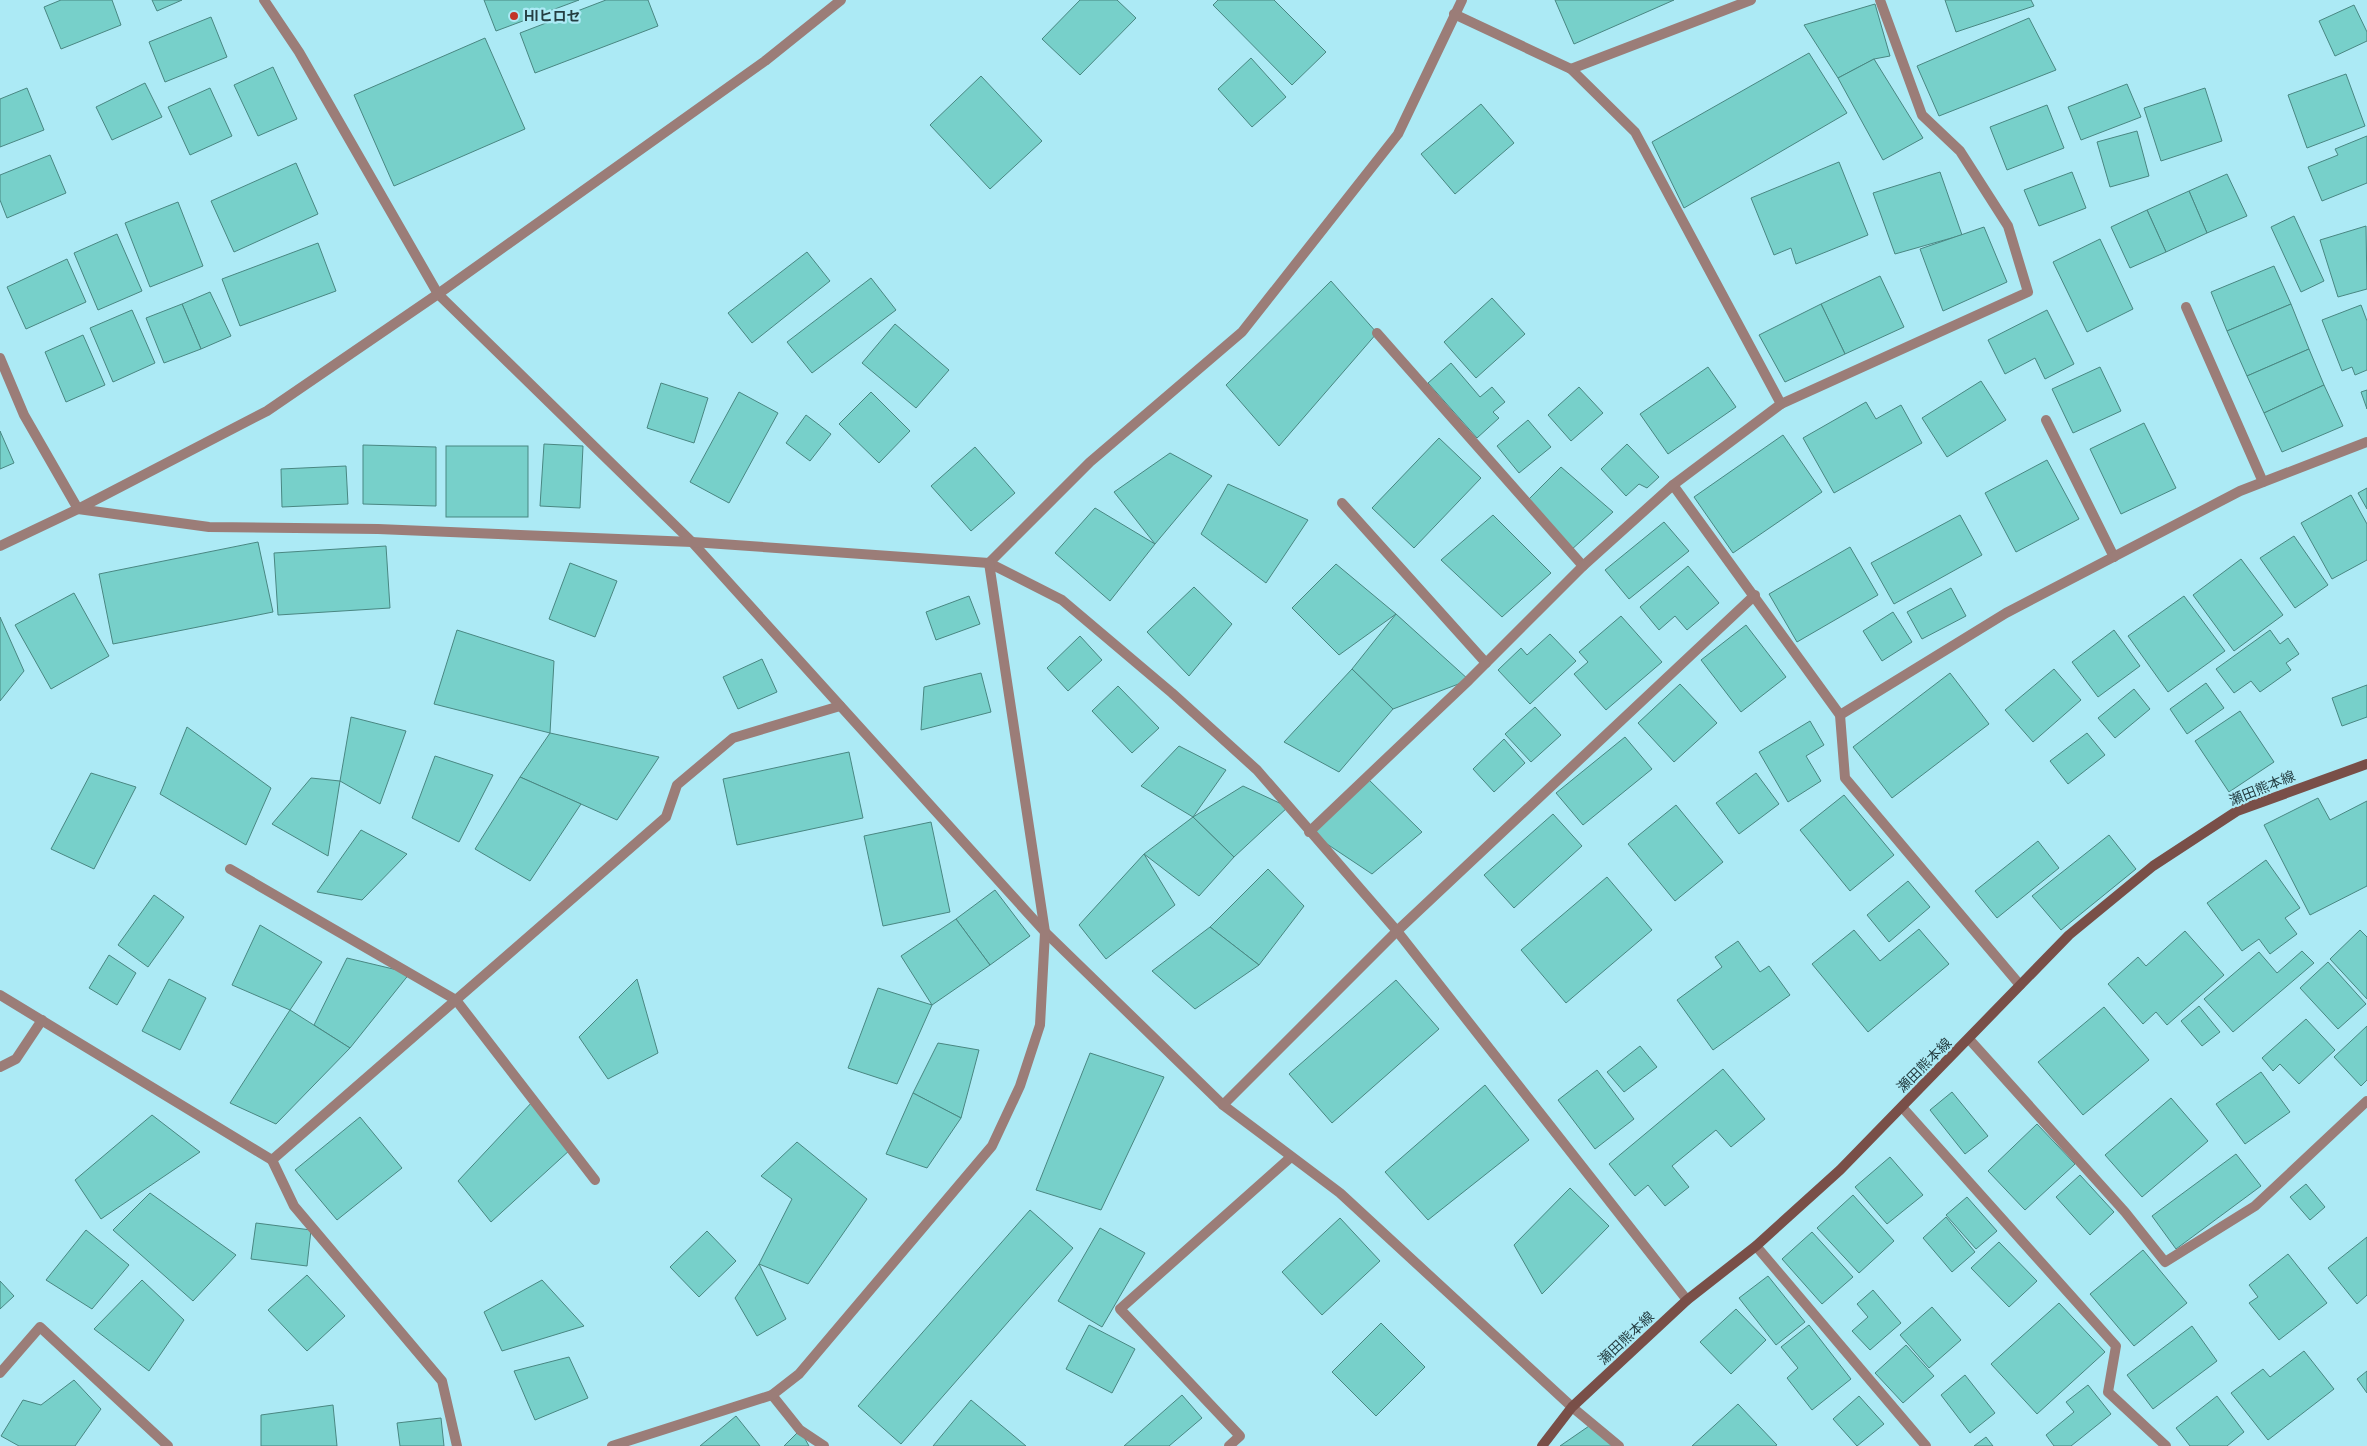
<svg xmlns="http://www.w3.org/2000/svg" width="2367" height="1446" viewBox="0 0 2367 1446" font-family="Raleway,'Noto Sans JP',sans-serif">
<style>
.building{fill:#77d0ca;stroke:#498782}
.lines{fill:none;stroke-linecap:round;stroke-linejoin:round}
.minor{stroke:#9b7d78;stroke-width:10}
.tertiary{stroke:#9b7d78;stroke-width:10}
.secondary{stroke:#794f48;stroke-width:10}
.poi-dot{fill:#c23528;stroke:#aceaf5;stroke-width:2}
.labels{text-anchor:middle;stroke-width:4.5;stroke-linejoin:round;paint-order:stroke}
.poi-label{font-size:14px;font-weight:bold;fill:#243e42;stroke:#aceaf5;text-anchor:start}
.street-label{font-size:14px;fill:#243e42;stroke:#aceaf5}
</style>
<rect width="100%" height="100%" fill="#aceaf5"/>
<g class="building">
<polygon points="61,0 112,0 121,25 61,49 44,7"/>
<polygon points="152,0 182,0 157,11"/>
<polygon points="484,0 579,0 496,31"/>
<polygon points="606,0 648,0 658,26 535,73 520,33"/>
<polygon points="1080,0 1117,0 1136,18 1080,75 1042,39"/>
<polygon points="1218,0 1274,0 1326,52 1292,85 1213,5"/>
<polygon points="1555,0 1674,0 1574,44"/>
<polygon points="1945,0 2031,0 2034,6 1956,32"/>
<polygon points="1875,4 1890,56 1874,59 1838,78 1804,25"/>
<polygon points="2354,5 2367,32 2367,41 2335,56 2319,21"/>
<polygon points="211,17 227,57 165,82 149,42"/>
<polygon points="2029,18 2056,70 1939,116 1917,66"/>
<polygon points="485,38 525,129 394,186 354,95"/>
<polygon points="1809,53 1847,113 1684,208 1652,142"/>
<polygon points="1251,58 1286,97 1252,127 1218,89"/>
<polygon points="1874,59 1923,138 1883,160 1838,78"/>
<polygon points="273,67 297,119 258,136 234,85"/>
<polygon points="2346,74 2365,126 2307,148 2288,95"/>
<polygon points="981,76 1042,141 990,189 930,125"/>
<polygon points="145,83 162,117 112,140 96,107"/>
<polygon points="2127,84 2141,117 2081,140 2068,107"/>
<polygon points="27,88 44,130 0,147 0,99"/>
<polygon points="210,88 232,136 190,155 168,107"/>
<polygon points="2205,88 2222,141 2161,161 2144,108"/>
<polygon points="1481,104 1514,143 1455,194 1421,154"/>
<polygon points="2047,105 2064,148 2007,170 1990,127"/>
<polygon points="2137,131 2149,176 2110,187 2097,142"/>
<polygon points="2367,136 2367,183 2322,201 2308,167 2338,155 2335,149"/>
<polygon points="50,155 66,193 7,218 0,200 0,175"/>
<polygon points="1839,162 1868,235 1796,264 1791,248 1774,255 1751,198"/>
<polygon points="296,163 318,214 234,252 211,201"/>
<polygon points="1940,172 1962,235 1895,254 1873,193"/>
<polygon points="2072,172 2086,208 2039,226 2024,190"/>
<polygon points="2227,174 2247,216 2207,233 2189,191"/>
<polygon points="2189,191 2207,233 2166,252 2147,210"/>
<polygon points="178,202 203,266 150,287 125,223"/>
<polygon points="2147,210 2166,252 2130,268 2111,227"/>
<polygon points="2294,216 2324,281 2301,292 2271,227"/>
<polygon points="2366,226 2367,289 2338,297 2320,240"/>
<polygon points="1984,227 2007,282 1943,311 1920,249"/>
<polygon points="117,234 142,291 98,310 74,253"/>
<polygon points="2100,239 2133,309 2087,332 2053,262"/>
<polygon points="318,243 336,291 240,326 222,279"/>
<polygon points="807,252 830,281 752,343 728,313"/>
<polygon points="67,259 86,302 26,329 7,287"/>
<polygon points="2274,266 2291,304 2227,331 2211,292"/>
<polygon points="1880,276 1904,327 1845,354 1821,304"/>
<polygon points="871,278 896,310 812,373 787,342"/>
<polygon points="1331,281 1377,333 1279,446 1226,385"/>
<polygon points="210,292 231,336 201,349 182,304"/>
<polygon points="1492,298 1525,334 1476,378 1444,342"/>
<polygon points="182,304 201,349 164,363 146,318"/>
<polygon points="1821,304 1845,354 1785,382 1759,335"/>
<polygon points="2291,304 2309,349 2247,376 2227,331"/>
<polygon points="2361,305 2367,321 2367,370 2355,375 2352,367 2342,371 2322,320"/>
<polygon points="132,310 155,363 113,382 90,328"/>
<polygon points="2047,310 2074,364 2045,379 2035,358 2005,374 1988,340"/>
<polygon points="895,324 949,370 916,408 862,363"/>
<polygon points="83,335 105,385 66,402 45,352"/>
<polygon points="2309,349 2324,385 2264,413 2247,376"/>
<polygon points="1451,363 1480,397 1492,387 1505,402 1493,412 1499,418 1477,438 1428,383"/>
<polygon points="1708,367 1736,407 1668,454 1640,414"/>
<polygon points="2100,367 2121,411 2073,433 2052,389"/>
<polygon points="1981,381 2006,420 1947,457 1922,418"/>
<polygon points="661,383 708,398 694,443 647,428"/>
<polygon points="2324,385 2343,426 2282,452 2264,413"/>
<polygon points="1579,387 1603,413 1571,441 1548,415"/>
<polygon points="2367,390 2367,409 2361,392"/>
<polygon points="739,392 778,413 729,503 690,482"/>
<polygon points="871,392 910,431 879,463 839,424"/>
<polygon points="1866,402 1876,419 1901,405 1922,443 1834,493 1803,438"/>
<polygon points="806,415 831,434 810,461 786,443"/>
<polygon points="1528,420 1551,447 1519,473 1497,446"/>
<polygon points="2144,423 2176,488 2121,514 2090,449"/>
<polygon points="0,431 14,463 0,469"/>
<polygon points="1783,435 1822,492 1733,553 1694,497"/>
<polygon points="1439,438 1481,478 1414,548 1372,508"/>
<polygon points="544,444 583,446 580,508 540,506"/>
<polygon points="1627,444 1659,477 1647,488 1639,484 1626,496 1601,469"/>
<polygon points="363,445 436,447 436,506 363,504"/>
<rect x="446" y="446" width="82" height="71"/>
<polygon points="975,447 1015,493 971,531 931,486"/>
<polygon points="1170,453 1212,476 1155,544 1114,492"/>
<polygon points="2047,460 2079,519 2016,552 1985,493"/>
<polygon points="346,466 348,504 282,507 281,469"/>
<polygon points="1561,467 1613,512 1570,551 1526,502"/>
<polygon points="1228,484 1308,520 1266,583 1201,534"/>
<polygon points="2367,488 2367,509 2358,493"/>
<polygon points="2351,495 2367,524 2367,560 2332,579 2301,523"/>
<polygon points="1095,508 1155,544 1110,601 1055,553"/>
<polygon points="1493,515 1551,573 1502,617 1441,560"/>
<polygon points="1960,515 1982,555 1894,604 1871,563"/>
<polygon points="1664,522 1689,551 1629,599 1605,570"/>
<polygon points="2294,536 2328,585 2295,608 2260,558"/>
<polygon points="258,542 273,612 113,644 99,574"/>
<polygon points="386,546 390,608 278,615 274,553"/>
<polygon points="1850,547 1878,595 1797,642 1769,594"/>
<polygon points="2241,559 2283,615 2234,651 2193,595"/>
<polygon points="570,563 617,581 595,637 549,619"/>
<polygon points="1336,564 1396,614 1339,655 1292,608"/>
<polygon points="1688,566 1719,603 1687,630 1675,616 1659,630 1640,607"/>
<polygon points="1194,587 1232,624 1189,676 1147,632"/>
<polygon points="1951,588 1966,616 1922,639 1907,612"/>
<polygon points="74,593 109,656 51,689 15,625"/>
<polygon points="969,596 980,624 936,640 926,612"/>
<polygon points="2184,596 2225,651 2168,692 2128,636"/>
<polygon points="1893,612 1912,642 1882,661 1863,631"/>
<polygon points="1396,614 1469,680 1393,709 1352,669"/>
<polygon points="1621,616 1662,662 1606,710 1574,674 1588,662 1579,652"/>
<polygon points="0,617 24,671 0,701"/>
<polygon points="1746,625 1786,677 1741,712 1701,660"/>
<polygon points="457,630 554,661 550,733 434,704"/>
<polygon points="2114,630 2140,666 2098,697 2072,662"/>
<polygon points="2270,630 2280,644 2288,638 2299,654 2286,663 2291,670 2260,692 2251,681 2234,693 2216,669"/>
<polygon points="1550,634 1576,661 1530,704 1498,670 1521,648 1527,655"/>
<polygon points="1080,636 1102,660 1068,691 1047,668"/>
<polygon points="762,659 777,692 738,709 723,677"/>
<polygon points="1352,669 1393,709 1339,772 1284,742"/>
<polygon points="2054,669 2081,700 2033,742 2005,710"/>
<polygon points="981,673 991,712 921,730 924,687"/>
<polygon points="1950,673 1989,724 1892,798 1853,747"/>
<polygon points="2206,683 2224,708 2187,734 2170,709"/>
<polygon points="1680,684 1717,723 1674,762 1638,723"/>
<polygon points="2367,685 2367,717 2342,726 2332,698"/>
<polygon points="1118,686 1159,728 1132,753 1092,711"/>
<polygon points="2134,689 2150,709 2115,738 2098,718"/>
<polygon points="1535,707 1561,735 1531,762 1505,734"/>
<polygon points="2240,711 2274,762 2229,792 2195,741"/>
<polygon points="351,717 406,731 380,804 340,781"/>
<polygon points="1810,721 1824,745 1806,756 1821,781 1788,802 1759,752"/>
<polygon points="187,727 271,788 246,845 160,794"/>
<polygon points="550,733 659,757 617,820 520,777"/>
<polygon points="2087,733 2105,755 2068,784 2050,761"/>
<polygon points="1625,737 1652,769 1583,825 1556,793"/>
<polygon points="1504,739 1525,763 1494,792 1473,769"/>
<polygon points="1179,746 1226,770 1193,817 1141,786"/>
<polygon points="849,752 863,818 737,845 723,779"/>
<polygon points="435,756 493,775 459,842 412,818"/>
<polygon points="91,773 136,787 94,869 51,849"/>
<polygon points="1756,773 1779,804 1739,834 1716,803"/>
<polygon points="520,777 581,804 530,881 475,849"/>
<polygon points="1366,777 1422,832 1372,874 1309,832"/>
<polygon points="311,778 340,781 328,856 272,824"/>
<polygon points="1243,786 1288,807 1234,857 1193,817"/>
<polygon points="1844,795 1894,855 1850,891 1800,830"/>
<polygon points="2318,798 2330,820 2367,801 2367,886 2310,915 2264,825"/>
<polygon points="1676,805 1723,862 1675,901 1628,844"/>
<polygon points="1553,814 1582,846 1514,908 1484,875"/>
<polygon points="1193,817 1234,857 1199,896 1144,854"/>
<polygon points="931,822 950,912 883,926 864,836"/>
<polygon points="361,830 407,854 362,900 317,892"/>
<polygon points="2109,835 2136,869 2061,930 2032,896"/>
<polygon points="2038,841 2059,868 1997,918 1975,891"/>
<polygon points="1144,854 1175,905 1106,959 1079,925"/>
<polygon points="2266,860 2300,908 2285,918 2297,934 2270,954 2259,939 2242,951 2207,903"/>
<polygon points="1268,869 1304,906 1259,965 1210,927"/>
<polygon points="1607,877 1652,930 1566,1003 1521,950"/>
<polygon points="1908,881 1930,907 1889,942 1867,915"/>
<polygon points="995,890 1030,936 990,965 956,919"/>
<polygon points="154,895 184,917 148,967 118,945"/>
<polygon points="956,919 990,965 932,1005 901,956"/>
<polygon points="260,925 322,962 290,1010 232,985"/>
<polygon points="1210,927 1259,965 1195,1009 1152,971"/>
<polygon points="1919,929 1949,964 1868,1032 1812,964 1854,930 1880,961"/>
<polygon points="2360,930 2367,937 2367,999 2330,959"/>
<polygon points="2185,931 2224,975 2167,1025 2156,1012 2143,1024 2108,984 2138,957 2146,966"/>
<polygon points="1738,941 1760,972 1769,966 1790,995 1713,1050 1677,1000 1722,967 1715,957"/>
<polygon points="2302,951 2314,963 2233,1032 2204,999 2259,952 2277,973"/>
<polygon points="109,955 136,973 117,1005 89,988"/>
<polygon points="347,958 410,973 350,1048 314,1025"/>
<polygon points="2328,962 2366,1004 2338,1029 2300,988"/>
<polygon points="169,979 206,998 180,1050 142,1031"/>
<polygon points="637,979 658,1053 608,1079 579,1037"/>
<polygon points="1396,980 1439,1029 1332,1123 1289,1074"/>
<polygon points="878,988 932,1005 897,1084 848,1068"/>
<polygon points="2199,1006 2220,1032 2202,1046 2181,1021"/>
<polygon points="2104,1007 2149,1060 2083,1115 2038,1062"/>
<polygon points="290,1010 350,1048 276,1124 230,1103"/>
<polygon points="2306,1019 2335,1050 2299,1084 2280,1064 2273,1071 2262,1058"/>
<polygon points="2367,1026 2367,1080 2361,1086 2334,1057"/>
<polygon points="938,1043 979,1050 961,1118 913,1093"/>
<polygon points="1640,1046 1657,1067 1624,1092 1607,1072"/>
<polygon points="1090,1053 1164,1077 1101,1210 1036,1190"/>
<polygon points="1723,1069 1765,1119 1731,1147 1716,1130 1672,1166 1689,1187 1665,1206 1648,1185 1635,1196 1609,1164"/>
<polygon points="1597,1070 1634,1119 1595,1149 1558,1100"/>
<polygon points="2261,1072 2290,1112 2245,1144 2216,1104"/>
<polygon points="1485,1085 1529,1140 1428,1220 1385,1172"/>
<polygon points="1952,1092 1988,1136 1965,1154 1930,1110"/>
<polygon points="913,1093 961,1118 927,1168 886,1154"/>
<polygon points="2171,1098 2208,1141 2142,1197 2105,1155"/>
<polygon points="534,1100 571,1149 491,1222 458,1181"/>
<polygon points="152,1115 200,1152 101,1219 75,1180"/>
<polygon points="360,1117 402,1168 337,1220 295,1170"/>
<polygon points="2037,1124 2075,1164 2025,1210 1988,1171"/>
<polygon points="797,1142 867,1199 808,1284 759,1264 792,1199 761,1176"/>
<polygon points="2236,1154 2261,1186 2176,1249 2152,1216"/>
<polygon points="1890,1157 1923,1195 1887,1224 1855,1187"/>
<polygon points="2080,1175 2114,1212 2090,1235 2056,1197"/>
<polygon points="2306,1184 2325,1207 2310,1220 2290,1197"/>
<polygon points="1570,1188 1609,1226 1542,1294 1514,1245"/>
<polygon points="150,1193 236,1255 193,1301 113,1230"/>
<polygon points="1853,1195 1894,1241 1859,1273 1817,1228"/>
<polygon points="1967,1197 1997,1231 1976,1249 1946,1215"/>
<polygon points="1030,1210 1073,1248 901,1444 858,1406"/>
<polygon points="1946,1217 1975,1252 1952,1272 1923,1238"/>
<polygon points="1340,1218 1380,1261 1322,1315 1282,1272"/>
<polygon points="256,1223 311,1230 307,1266 251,1259"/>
<polygon points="1100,1228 1145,1253 1102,1327 1058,1301"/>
<polygon points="86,1230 129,1265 92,1309 46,1280"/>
<polygon points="707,1231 736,1261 699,1297 670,1267"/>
<polygon points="1812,1232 1853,1277 1822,1304 1782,1259"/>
<polygon points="2367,1237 2367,1295 2357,1304 2328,1268"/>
<polygon points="1999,1242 2037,1281 2009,1307 1971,1268"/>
<polygon points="2143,1250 2187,1303 2134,1346 2090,1294"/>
<polygon points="2288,1254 2327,1303 2279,1340 2249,1303 2258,1297 2249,1285"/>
<polygon points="759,1264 786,1319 757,1336 735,1298"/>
<polygon points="307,1275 345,1316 307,1351 268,1310"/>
<polygon points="1768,1276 1805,1322 1776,1345 1739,1298"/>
<polygon points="142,1280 184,1320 149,1371 94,1329"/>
<polygon points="542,1280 584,1326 502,1351 484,1312"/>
<polygon points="0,1281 14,1296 0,1309"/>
<polygon points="1873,1290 1901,1323 1870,1350 1852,1331 1868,1317 1857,1304"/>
<polygon points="2059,1303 2105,1352 2037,1414 1991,1364"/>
<polygon points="1932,1307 1961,1340 1929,1368 1900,1335"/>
<polygon points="1736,1309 1766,1340 1731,1374 1700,1342"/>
<polygon points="1381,1323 1425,1367 1376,1416 1332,1372"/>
<polygon points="1089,1325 1135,1349 1112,1393 1066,1369"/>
<polygon points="1809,1325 1851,1379 1812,1410 1787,1378 1798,1368 1781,1347"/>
<polygon points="2192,1326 2217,1361 2153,1409 2127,1375"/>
<polygon points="1906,1345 1934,1376 1903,1403 1875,1373"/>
<polygon points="2304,1351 2334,1389 2268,1440 2231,1393 2263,1369 2270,1377"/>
<polygon points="569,1357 588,1398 535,1420 514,1371"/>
<polygon points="2367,1371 2367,1393 2357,1379"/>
<polygon points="1965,1375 1995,1413 1970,1433 1941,1395"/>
<polygon points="74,1380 101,1409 75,1446 19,1446 1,1436 23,1400 41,1405"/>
<polygon points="2088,1385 2111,1414 2071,1446 2054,1446 2046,1435 2074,1412 2066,1402"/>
<polygon points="1182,1395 1202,1418 1169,1446 1124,1446"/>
<polygon points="1859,1396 1884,1424 1857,1446 1833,1419"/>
<polygon points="2217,1396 2244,1432 2227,1446 2190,1446 2176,1428"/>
<polygon points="971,1400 1026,1446 933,1446"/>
<polygon points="1738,1404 1777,1445 1775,1446 1692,1446"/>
<polygon points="333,1405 337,1446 261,1446 261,1415"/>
<polygon points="736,1416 760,1446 700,1446"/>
<polygon points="441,1418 444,1446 400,1446 397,1423"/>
<polygon points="1592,1424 1619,1446 1560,1446"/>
<polygon points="800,1430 809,1446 784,1446"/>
<polygon points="1986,1437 1993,1446 1974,1446"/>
</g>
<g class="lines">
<g class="minor">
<polyline points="264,0 299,52 438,294 692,542 1045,932 1223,1105 1340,1193 1572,1407 1619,1446"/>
<polyline points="1454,14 1571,69 1635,132 1781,404"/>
<polyline points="1571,69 1751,0"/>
<polyline points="2186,307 2263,482"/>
<polyline points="1377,333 1583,566"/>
<polyline points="0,358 24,415 78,509 209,527 378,529 692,542 989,563 1062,600 1172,693 1257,770 1397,931 1687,1300"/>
<polyline points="2046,420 2114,557"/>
<polyline points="1673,485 1840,715 1845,778 2020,985"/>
<polyline points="1342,503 1486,663"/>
<polyline points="989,563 1090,462 1242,332 1398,134 1462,0"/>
<polyline points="1840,715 2006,613 2240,491 2367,442"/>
<polyline points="1309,832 1469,680 1583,566 1673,485 1781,404 2028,292 2008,226 1960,151 1922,115 1880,0"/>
<polyline points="230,869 456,1000 595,1180"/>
<polyline points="0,995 272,1160 666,817 677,785 733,738 840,706"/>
<polyline points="1969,1039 2125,1212 2165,1262 2255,1206 2367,1101"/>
<polyline points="0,1067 16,1059 42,1020"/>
<polyline points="1223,1105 1397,931 1755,595"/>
<polyline points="1902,1107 2116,1346 2108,1392 2166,1446"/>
<polyline points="272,1160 294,1206 442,1381 457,1446"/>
<polyline points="1756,1246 1926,1446"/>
<polyline points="0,1373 40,1327 168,1446"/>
<polyline points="772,1395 800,1430 824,1446"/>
<polyline points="612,1446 772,1395 799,1374 992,1146 1020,1086 1040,1025 1045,932 989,563"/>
<polyline points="1229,1446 1240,1436 1120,1309 1291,1157"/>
</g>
<polyline class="tertiary" points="0,546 78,509 267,411 438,294 765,61 841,0"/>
<polyline class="secondary" points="1542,1446 1572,1407 1687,1300 1756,1246 1840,1170 2069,935 2153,866 2237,811 2367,764"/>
</g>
<circle class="poi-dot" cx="514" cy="16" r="5"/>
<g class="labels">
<g class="poi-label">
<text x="524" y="21">HIヒロセ</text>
</g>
<g class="street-label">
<text transform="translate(2262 788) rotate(-22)" y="5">瀬田熊本線</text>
<text transform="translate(1924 1065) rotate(-45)" y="5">瀬田熊本線</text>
<text transform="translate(1626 1338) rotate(-43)" y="5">瀬田熊本線</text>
</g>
</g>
</svg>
